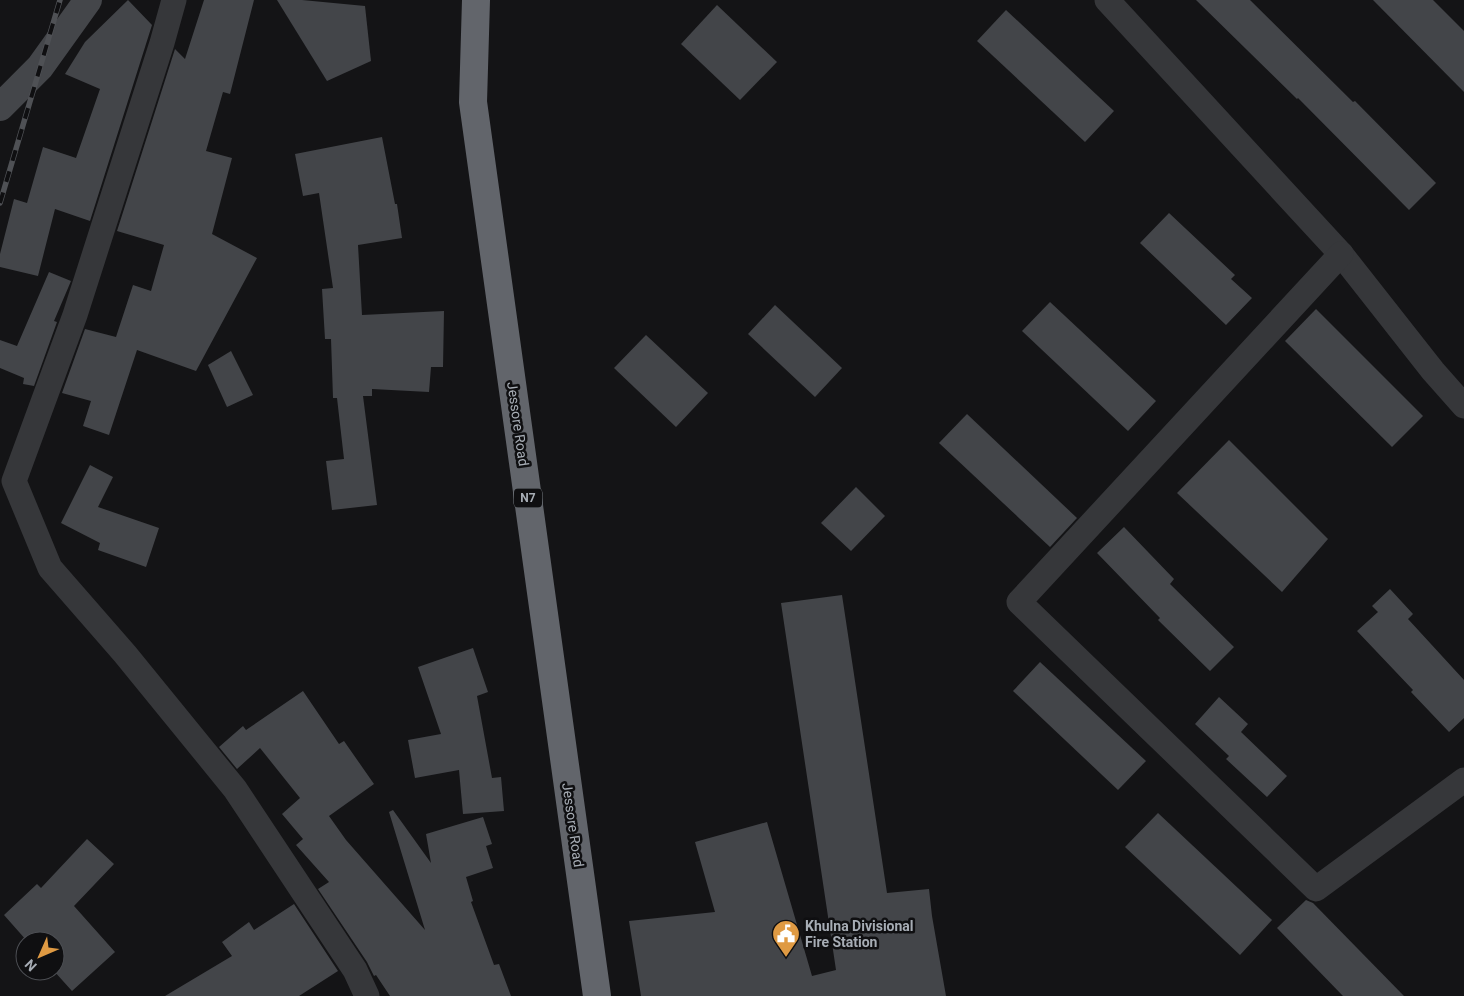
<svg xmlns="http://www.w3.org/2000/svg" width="1464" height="996" viewBox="0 0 1464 996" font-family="Roboto,sans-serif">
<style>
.building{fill:#434549}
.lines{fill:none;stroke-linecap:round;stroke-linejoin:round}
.street{stroke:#36373a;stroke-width:25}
.secondary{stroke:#44464a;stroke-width:28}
.highway{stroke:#62656b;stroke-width:28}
.rail-casing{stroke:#4f5155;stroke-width:5.5}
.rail{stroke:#0f0f11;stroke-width:4;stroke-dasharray:11;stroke-linecap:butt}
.labels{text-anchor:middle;stroke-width:5;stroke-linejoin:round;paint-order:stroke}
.shield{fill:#0f0f11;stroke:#797e84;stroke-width:1}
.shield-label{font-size:12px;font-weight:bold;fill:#a7adb5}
.street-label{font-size:14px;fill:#a7adb5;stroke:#0f0f11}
.poi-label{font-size:14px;font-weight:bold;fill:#a7adb5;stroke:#0f0f11;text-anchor:start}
</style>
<rect width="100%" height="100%" fill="#141416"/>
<g class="building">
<polygon points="128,0 152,25 90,221 55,209 38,276 0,267 0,254 14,199 27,203 43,147 76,158 100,89 65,74 85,42"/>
<polygon points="204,0 254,0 230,94 223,92 206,151 232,158 212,234 257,258 196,371 137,350 109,435 83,426 91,401 62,393 85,329 116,337 133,285 151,291 164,245 117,231 175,49 185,59"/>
<polygon points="277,0 302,0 365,6 371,61 327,81"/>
<polygon points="1196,0 1250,0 1353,102 1355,101 1436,183 1409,210 1298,98 1297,99"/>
<polygon points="1373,0 1433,0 1464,31 1464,92"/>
<polygon points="717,5 777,62 740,100 681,44"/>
<polygon points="1006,10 1114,111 1085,142 977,41"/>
<polygon points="382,137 395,204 397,204 402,238 358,245 362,315 444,311 443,367 431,367 429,392 372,389 372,396 363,396 377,505 332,510 326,461 344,459 337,398 333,398 331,339 325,339 322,289 333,288 319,193 303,196 295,154"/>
<polygon points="1169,213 1235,275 1231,279 1252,298 1226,325 1140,243"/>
<polygon points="49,272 71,281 54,321 57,322 34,386 23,384 24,378 0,368 0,340 17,346"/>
<polygon points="1050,302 1156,401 1128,431 1022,331"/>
<polygon points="775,305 842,368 815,397 748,334"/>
<polygon points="1316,309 1423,416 1392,447 1285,341"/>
<polygon points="646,335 708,393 676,427 614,368"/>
<polygon points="231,351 253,395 227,407 208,365"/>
<polygon points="967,414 1077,518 1050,547 939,443"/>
<polygon points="1229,440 1328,539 1282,592 1177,493"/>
<polygon points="90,465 113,477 98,507 159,528 146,567 98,550 100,543 61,523"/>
<polygon points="856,487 885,516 851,551 821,523"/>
<polygon points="1124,527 1174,579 1170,584 1234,647 1210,671 1158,620 1160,618 1097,553"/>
<polygon points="1390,589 1413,614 1408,619 1464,680 1464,718 1449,732 1411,692 1413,690 1357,631 1378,612 1372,606"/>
<polygon points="842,595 887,893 929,889 932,916 946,996 641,996 629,921 715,912 695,842 767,822 812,976 836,970 781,603"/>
<polygon points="473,648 488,692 477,696 492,778 501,777 504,811 463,814 459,770 415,778 408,740 441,734 418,667"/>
<polygon points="1040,662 1146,761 1118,790 1013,691"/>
<polygon points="303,691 339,744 344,741 374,784 329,816 346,840 425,930 389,812 393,810 431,863 426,834 483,817 492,844 486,846 493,868 466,877 473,901 471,902 494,965 499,964 511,996 390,996 376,975 374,976 367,962 318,889 329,882 296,845 303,839 282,814 300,798 260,748 237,769 219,747 243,726 246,730"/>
<polygon points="1219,697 1248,724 1241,732 1287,776 1267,797 1226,759 1229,756 1195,724"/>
<polygon points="1158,813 1272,920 1240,955 1125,847"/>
<polygon points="87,839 114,864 74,906 115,952 72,991 54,971 55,941 27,941 4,915 37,884 41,888"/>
<polygon points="1306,900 1313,903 1404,996 1343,996 1277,928"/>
<polygon points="294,904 338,971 299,996 165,996 232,956 222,942 249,922 254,930"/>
</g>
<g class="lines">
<g class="street">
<polyline points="174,0 162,43 75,315 14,481 50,568 125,654 235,789 355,970 367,996"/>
<polyline points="1107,0 1341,254 1433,371 1464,406"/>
<polyline points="1341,254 1019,602 1316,889 1464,780"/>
</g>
<polyline class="secondary" points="0,107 40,67 88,0"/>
<polyline class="highway" points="476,0 473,102 597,996"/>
<defs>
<polyline id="rail" points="0,203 60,0"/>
</defs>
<use href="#rail" class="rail-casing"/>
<use href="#rail" class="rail"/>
</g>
<defs>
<symbol id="civic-pin" viewBox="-11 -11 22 30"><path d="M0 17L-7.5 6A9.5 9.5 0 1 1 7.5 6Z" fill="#df9a43" stroke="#0f0f11"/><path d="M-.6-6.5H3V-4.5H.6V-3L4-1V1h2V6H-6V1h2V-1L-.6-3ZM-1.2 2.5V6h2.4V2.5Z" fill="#fff"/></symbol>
</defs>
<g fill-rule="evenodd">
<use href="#civic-pin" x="770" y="918" width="32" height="43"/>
</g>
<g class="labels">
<rect class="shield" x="514" y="488.5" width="28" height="19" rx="4"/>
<g class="shield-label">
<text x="528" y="502">N7</text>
</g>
<g class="street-label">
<text transform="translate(518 424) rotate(82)" y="5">Jessore Road</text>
<text transform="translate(573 825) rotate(82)" y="5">Jessore Road</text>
</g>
<g class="poi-label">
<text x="805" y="931">Khulna Divisional<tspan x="805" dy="16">Fire Station</tspan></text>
</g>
</g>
<g transform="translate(40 956) rotate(225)"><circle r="24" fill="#0f0f11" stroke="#4c4e53"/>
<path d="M0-4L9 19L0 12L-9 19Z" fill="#df9a43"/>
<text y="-8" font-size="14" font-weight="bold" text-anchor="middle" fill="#a7adb5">N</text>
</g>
</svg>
